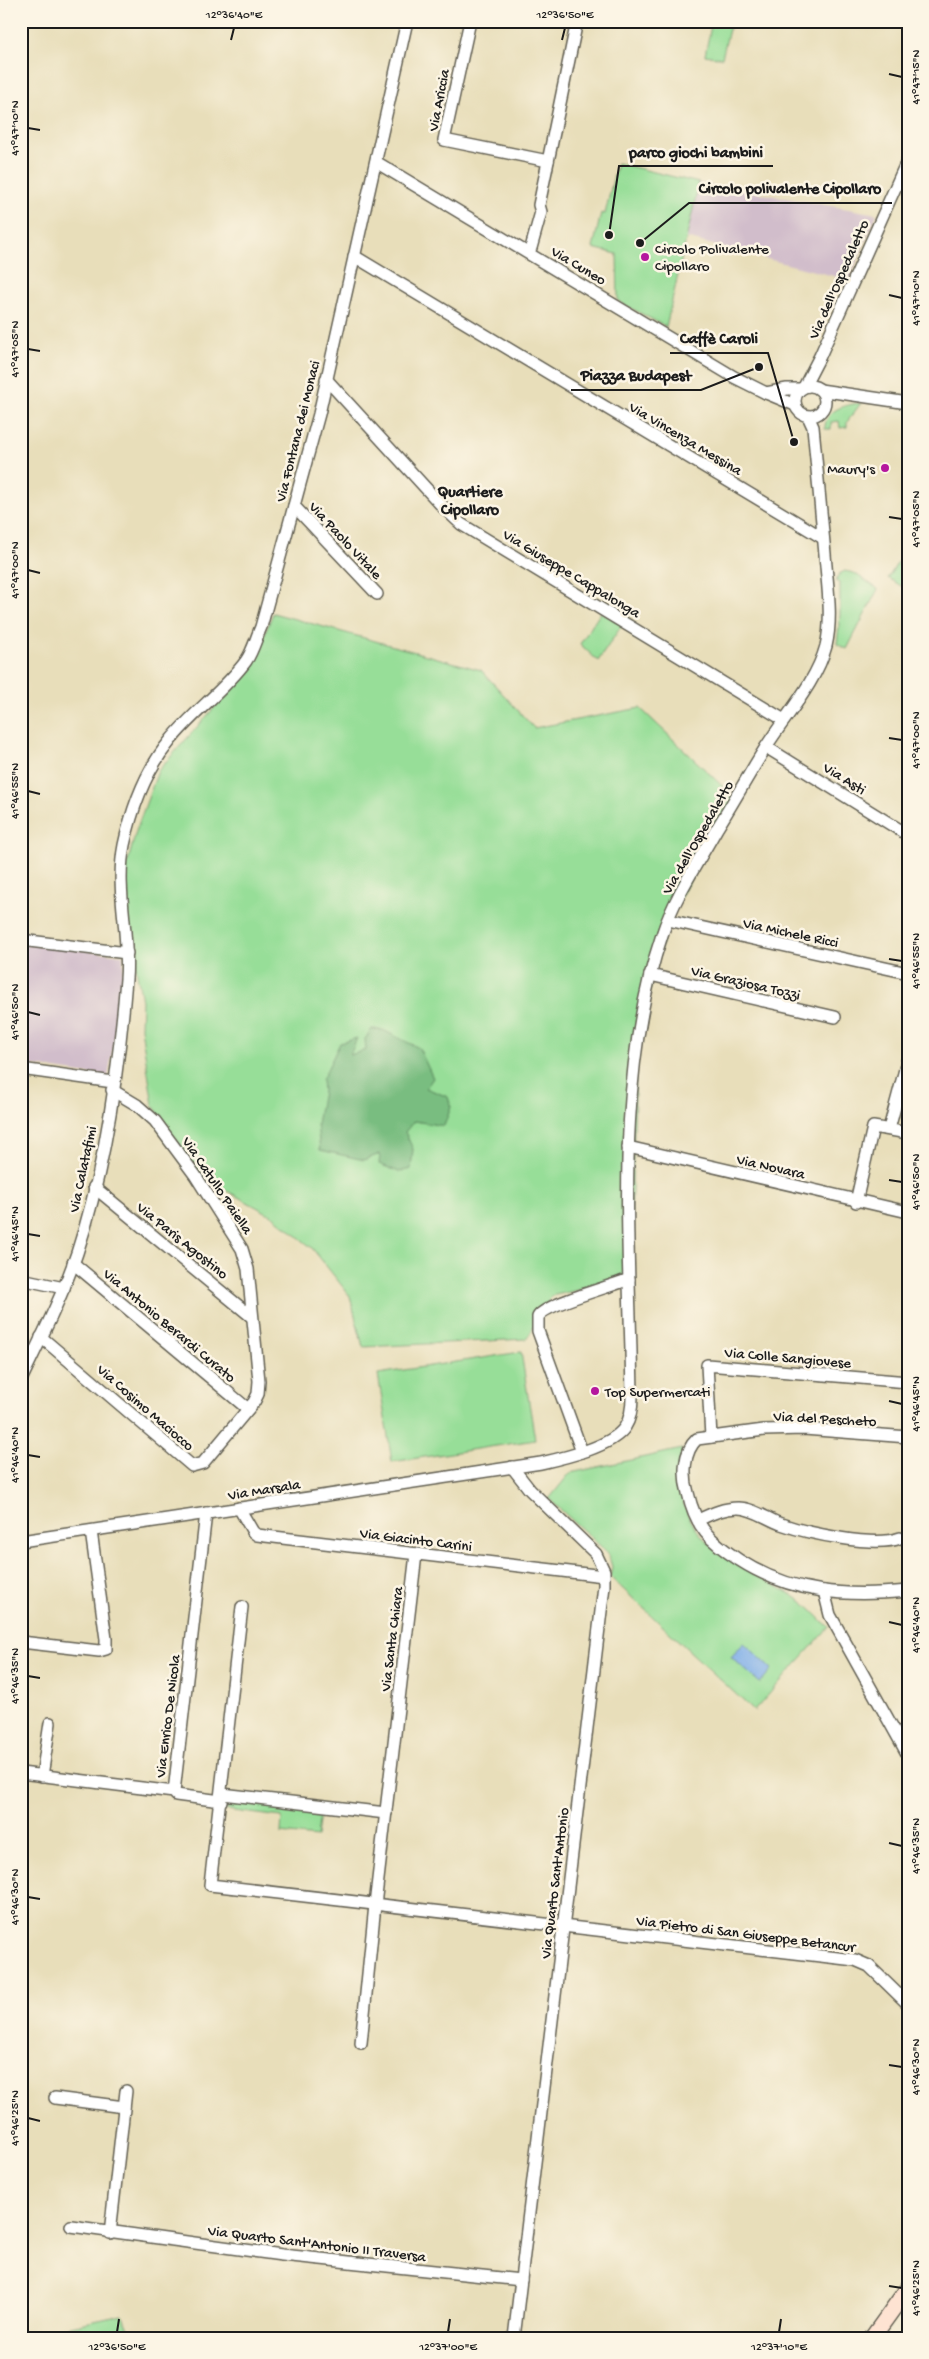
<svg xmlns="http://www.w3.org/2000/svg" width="929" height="2359" viewBox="0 0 929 2359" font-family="'Gochi Hand',sans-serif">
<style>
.industrial{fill:#d1bdcb}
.green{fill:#97de98;stroke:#5a7d5a}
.forest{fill:#79bd80;stroke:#4a6c4e}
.water{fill:#7eaee9;stroke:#4d6582}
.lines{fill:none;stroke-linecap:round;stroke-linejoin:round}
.street-casing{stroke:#636053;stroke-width:14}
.secondary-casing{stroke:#636053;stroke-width:18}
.street{stroke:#fff;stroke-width:11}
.secondary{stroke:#fee3d2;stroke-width:15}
.ticks{fill:none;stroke:#1c1c1c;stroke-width:2}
.poi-dot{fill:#b5179e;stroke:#fcf5e5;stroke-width:2}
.labels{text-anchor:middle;stroke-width:5;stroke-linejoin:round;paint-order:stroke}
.street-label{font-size:15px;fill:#1c1c1c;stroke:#fcf5e5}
.poi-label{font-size:15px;fill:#1c1c1c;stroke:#fcf5e5;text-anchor:start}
.neighbourhood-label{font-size:16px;font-weight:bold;fill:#1c1c1c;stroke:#fcf5e5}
.leader{fill:none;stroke:#1c1c1c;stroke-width:2}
.callout-dot{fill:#1c1c1c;stroke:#fcf5e5;stroke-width:2}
.callout-label{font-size:16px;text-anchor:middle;font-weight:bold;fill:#1c1c1c;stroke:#fcf5e5;stroke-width:5;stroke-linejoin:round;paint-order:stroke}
.neatline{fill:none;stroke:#1c1c1c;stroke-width:2}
.ticks-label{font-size:12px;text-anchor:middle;fill:#1c1c1c}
</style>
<rect width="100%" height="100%" fill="#fcf5e5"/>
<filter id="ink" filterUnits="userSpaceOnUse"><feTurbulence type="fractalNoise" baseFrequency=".02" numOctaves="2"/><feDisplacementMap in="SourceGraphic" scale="10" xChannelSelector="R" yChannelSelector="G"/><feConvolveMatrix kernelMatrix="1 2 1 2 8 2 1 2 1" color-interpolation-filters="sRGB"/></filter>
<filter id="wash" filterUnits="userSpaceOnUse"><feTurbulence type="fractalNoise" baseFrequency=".0096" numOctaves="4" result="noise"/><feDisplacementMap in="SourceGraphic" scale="20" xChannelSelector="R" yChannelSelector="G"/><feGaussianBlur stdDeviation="1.12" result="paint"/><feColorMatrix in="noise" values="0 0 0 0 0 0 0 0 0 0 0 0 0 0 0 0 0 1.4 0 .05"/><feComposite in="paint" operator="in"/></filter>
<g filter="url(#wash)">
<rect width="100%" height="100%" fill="#e8deba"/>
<g class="industrial">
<polygon points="699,183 877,214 849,280 686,238"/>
<polygon points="21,943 123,955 124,983 108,1077 21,1064"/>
</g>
<g class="green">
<polygon points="712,21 731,21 722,58 705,55"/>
<polygon points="617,163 699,183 666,327 618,301 617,254 593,248 601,213 605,214"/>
<path d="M 861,403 L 847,422 L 847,427 L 840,428 L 839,421 L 831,422 L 831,429 L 825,429 C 824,410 846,404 861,403 Z"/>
<polygon points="908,546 908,590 888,578"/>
<polygon points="845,571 854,573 878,589 847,649 837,644 840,615 840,584 836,581 839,574"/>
<polygon points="601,612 622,625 598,661 580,644"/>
<polygon points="273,613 481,670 534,728 640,708 735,798 668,920 637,1039 629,1279 551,1296 527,1339 363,1347 350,1296 312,1248 273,1216 205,1179 168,1130 153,1105 141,1028 142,1001 121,887 137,828 158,771 253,664"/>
<polygon points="521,1352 535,1440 392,1462 378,1374"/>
<path d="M 682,1449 C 682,1458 679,1467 679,1476 C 683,1553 748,1565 801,1601 C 811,1608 820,1619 829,1627 L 754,1711 L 610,1577 L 612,1567 L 608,1553 L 549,1499 L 570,1473 Z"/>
<polygon points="227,1801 320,1812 317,1837 281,1833 282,1817 226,1810"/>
<polygon points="122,2315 135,2338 47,2338 71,2326"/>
</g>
<polygon class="forest" points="372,1029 383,1030 419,1048 433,1078 426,1088 448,1097 451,1107 444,1126 414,1121 405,1132 413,1149 411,1169 399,1172 379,1164 380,1154 364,1160 320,1150 317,1124 323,1091 322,1080 340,1043 357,1038 350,1055 366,1050 365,1039"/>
<polygon class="water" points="744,1643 772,1669 760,1683 731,1657"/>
</g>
<g filter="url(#ink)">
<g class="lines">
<defs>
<g id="street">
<polyline points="470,21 444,140 548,161"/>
<polyline points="376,162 734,377 766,393 795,405"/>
<polyline points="531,248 541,212 539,205 577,21"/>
<polyline points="354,256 823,538"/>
<polyline points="326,379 443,507 461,524 784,720"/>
<circle cx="810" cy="401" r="15"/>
<polyline points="804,387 820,356 908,159"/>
<polyline points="820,390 908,403"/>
<polyline points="766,393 787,389 800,389"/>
<polyline points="294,506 377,594"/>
<polyline points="766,747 908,835"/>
<polyline points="668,920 908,973"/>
<polyline points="21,940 127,953"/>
<polyline points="650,975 835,1017"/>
<polyline points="21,1069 113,1082"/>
<polyline points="889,1129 908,1058"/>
<polyline points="628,1147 908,1212"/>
<polyline points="94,1187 252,1317"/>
<polyline points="856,1202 873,1127 908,1133"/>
<polyline points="73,1263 248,1409"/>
<polyline points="21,1279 64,1288"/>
<polyline points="41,1337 192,1466 203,1463 254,1402 258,1394 259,1381 248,1269 242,1249 195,1175 155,1121 137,1105 112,1090"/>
<path d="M 21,1380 C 41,1338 62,1297 77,1253 C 105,1169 119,1067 126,979 C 130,934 115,890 124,845 C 132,808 146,770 170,741 C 193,712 224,691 246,661 C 253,651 256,638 261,627 L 319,414 L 407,21"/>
<polyline points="711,1437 707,1365 908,1382"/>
<path d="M 908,1437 L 804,1429 L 764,1430 L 697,1439 C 683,1452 683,1476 688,1493 C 696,1528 710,1541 739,1560 C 792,1594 846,1597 908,1591"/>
<path d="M 582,1452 L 538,1331 L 538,1317 C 544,1304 611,1287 629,1279"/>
<polyline points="512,1467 530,1490 596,1554 604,1571 604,1586 514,2338"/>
<polyline points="239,1508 253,1532 257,1535 604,1576"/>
<path d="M 698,1520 C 711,1514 723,1508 738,1508 C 753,1508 767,1519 781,1524 C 807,1533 875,1548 900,1538"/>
<path d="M 21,1541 L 541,1463 C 563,1458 612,1447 625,1427 C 631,1418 632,1407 632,1397 C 630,1247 613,1079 662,935 C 674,898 697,864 716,830 C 733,803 749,774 766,747 C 786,715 816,683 826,646 C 833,617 827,583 825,554 C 821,512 817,469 813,427 L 808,416"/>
<polyline points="824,1591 830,1615 908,1755"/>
<polyline points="242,1607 210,1885 855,1960 869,1966 908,2004"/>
<polyline points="21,1642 99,1651 106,1649 106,1639 91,1531"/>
<polyline points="21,1773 174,1792 176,1795 221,1801"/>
<polyline points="42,1776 50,1723"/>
<polyline points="174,1792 206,1513"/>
<polyline points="222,1794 386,1813"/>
<polyline points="361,2043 375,1905 416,1554"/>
<polyline points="55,2098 124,2107"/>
<polyline points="71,2226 282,2255 521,2280"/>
<polyline points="110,2233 126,2091"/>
</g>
<polyline id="secondary" points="872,2338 908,2288"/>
</defs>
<use href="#street" class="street-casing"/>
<use href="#secondary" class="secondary-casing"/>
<use href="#street" class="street"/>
<use href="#secondary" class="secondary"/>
</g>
</g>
<path class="ticks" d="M 231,40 L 234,28M 562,40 L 565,28M 889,74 L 902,77M 28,128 L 40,130M 889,295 L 902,298M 28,349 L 40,351M 889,517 L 902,519M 28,570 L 40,573M 889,738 L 902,740M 28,791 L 40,794M 889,959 L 902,961M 28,1012 L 40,1015M 889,1180 L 902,1182M 28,1234 L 40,1236M 889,1401 L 902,1404M 28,1455 L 40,1457M 889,1622 L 902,1625M 28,1676 L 40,1678M 889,1843 L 902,1846M 28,1897 L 40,1899M 889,2065 L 902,2067M 28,2118 L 40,2121M 889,2286 L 902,2288M 117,2332 L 119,2319M 448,2332 L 450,2319M 779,2332 L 781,2319"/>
<g class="poi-dot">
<circle cx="645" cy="257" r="5"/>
<circle cx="885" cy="468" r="5"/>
<circle cx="595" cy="1391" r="5"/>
</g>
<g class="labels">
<g class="street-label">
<text transform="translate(438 100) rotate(-79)" y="5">Via Ariccia</text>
<text transform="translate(579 265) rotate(31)" y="5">Via Cuneo</text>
<text transform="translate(838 279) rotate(-66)" y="5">Via dell'Ospedaletto</text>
<text transform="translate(297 431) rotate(-76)" y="5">Via Fontana dei Monaci</text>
<text transform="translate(686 438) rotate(31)" y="5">Via Vincenza Messina</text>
<text transform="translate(346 540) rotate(47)" y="5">Via Paolo Vitale</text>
<text transform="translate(572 573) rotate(31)" y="5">Via Giuseppe Cappalonga</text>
<text transform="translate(845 778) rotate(32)" y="5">Via Asti</text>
<text transform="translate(697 837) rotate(-60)" y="5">Via dell'Ospedaletto</text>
<text transform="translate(791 932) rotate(12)" y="5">Via Michele Ricci</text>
<text transform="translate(746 982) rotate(13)" y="5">Via Graziosa Tozzi</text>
<text transform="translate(771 1166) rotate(13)" y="5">Via Novara</text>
<text transform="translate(82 1169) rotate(-78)" y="5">Via Calatafimi</text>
<text transform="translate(218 1185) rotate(56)" y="5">Via Catullo Paiella</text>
<text transform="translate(183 1240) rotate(39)" y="5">Via Paris Agostino</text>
<text transform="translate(170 1325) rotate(40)" y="5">Via Antonio Berardi Curato</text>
<text transform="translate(788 1357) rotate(5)" y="5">Via Colle Sangiovese</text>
<text transform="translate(146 1407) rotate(41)" y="5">Via Cosimo Maciocco</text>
<text transform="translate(825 1418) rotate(3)" y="5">Via del Pescheto</text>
<text transform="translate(264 1489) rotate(-9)" y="5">Via Marsala</text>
<text transform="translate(416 1539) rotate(7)" y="5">Via Giacinto Carini</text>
<text transform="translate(391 1639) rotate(-83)" y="5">Via Santa Chiara</text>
<text transform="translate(167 1716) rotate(-83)" y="5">Via Enrico De Nicola</text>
<text transform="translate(554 1883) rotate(-83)" y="5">Via Quarto Sant'Antonio</text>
<text transform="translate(746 1933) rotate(7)" y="5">Via Pietro di San Giuseppe Betancur</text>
<text transform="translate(317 2243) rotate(7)" y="5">Via Quarto Sant'Antonio II Traversa</text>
</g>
<g class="poi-label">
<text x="655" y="253">Circolo Polivalente<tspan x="655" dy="17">Cipollaro</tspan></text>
<text x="875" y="473" text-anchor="end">Maury's</text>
<text x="605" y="1396">Top Supermercati</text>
</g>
<g class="neighbourhood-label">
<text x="470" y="496">Quartiere<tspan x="470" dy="18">Cipollaro</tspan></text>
</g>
</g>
<path class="leader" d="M609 235L619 166H773M640 243L689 203H892M794 442L768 353H670M759 367L701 390H571"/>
<g class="callout-dot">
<circle cx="609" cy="235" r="5"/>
<circle cx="640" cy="243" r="5"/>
<circle cx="794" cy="442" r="5"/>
<circle cx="759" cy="367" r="5"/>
</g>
<g class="callout-label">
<text x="696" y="157">parco giochi bambini</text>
<text x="790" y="193">Circolo polivalente Cipollaro</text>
<text x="719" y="343">Caffè Caroli</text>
<text x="636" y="380">Piazza Budapest</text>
</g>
<rect width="929" height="2359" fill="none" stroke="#fcf5e5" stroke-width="55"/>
<rect x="28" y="28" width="874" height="2304" class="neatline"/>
<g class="ticks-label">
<text x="234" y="18">12°36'40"E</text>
<text x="565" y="18">12°36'50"E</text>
<text transform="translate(915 77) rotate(-90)" y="4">41°47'15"N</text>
<text transform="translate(14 128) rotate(-90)" y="4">41°47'10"N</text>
<text transform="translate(915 298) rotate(-90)" y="4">41°47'10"N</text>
<text transform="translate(14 349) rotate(-90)" y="4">41°47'05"N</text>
<text transform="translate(915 519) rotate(-90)" y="4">41°47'05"N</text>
<text transform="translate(14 570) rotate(-90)" y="4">41°47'00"N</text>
<text transform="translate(915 740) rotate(-90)" y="4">41°47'00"N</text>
<text transform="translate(14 791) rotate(-90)" y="4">41°46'55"N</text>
<text transform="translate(915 961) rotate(-90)" y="4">41°46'55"N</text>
<text transform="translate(14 1012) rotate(-90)" y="4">41°46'50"N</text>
<text transform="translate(915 1182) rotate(-90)" y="4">41°46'50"N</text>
<text transform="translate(14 1234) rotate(-90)" y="4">41°46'45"N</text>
<text transform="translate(915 1404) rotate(-90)" y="4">41°46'45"N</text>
<text transform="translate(14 1455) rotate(-90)" y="4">41°46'40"N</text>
<text transform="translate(915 1625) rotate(-90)" y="4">41°46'40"N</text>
<text transform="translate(14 1676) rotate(-90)" y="4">41°46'35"N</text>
<text transform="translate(915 1846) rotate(-90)" y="4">41°46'35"N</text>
<text transform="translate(14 1897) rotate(-90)" y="4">41°46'30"N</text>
<text transform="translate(915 2067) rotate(-90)" y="4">41°46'30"N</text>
<text transform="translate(14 2118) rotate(-90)" y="4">41°46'25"N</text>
<text transform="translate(915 2288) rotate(-90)" y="4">41°46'25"N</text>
<text x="117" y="2350">12°36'50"E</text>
<text x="448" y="2350">12°37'00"E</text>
<text x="779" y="2350">12°37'10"E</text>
</g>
</svg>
